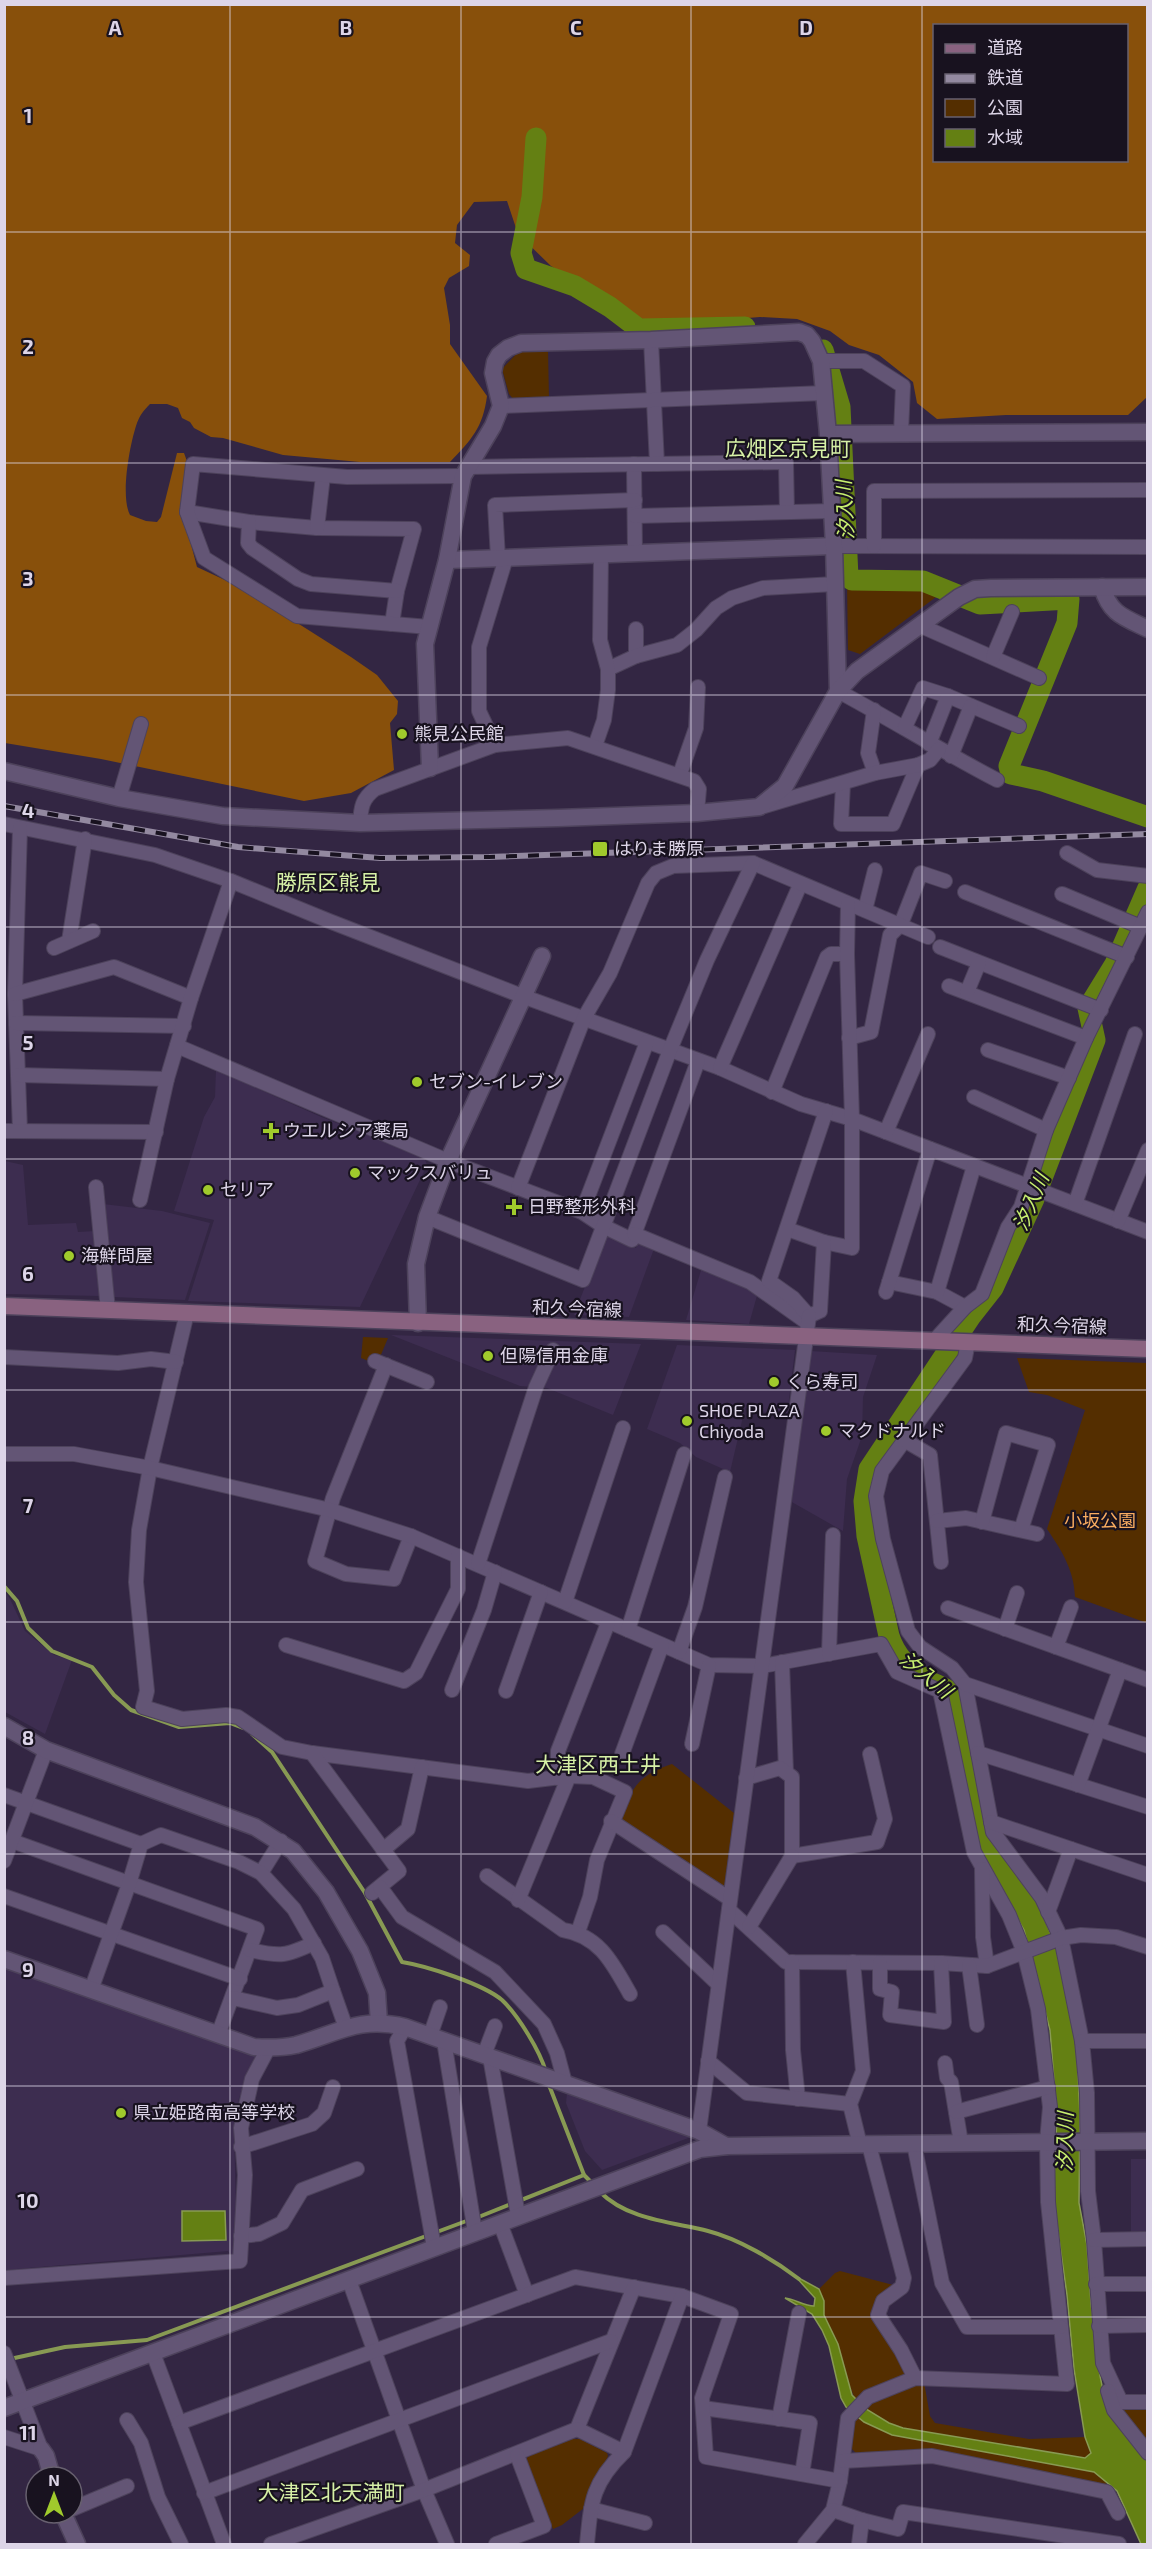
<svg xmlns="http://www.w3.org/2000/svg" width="1152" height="2549" viewBox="0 0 1152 2549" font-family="'Exo 2','Noto Sans JP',sans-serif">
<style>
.built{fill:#3d2d50}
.green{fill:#542e00}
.forest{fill:#88500b;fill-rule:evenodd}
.water{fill:#648013;stroke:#889a53;stroke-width:1.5}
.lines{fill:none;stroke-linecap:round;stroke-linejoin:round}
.stream{stroke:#889a53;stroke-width:4}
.river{stroke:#648013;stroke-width:21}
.minor-casing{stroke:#4d425b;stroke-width:16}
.tertiary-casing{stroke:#4d425b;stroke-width:19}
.secondary-casing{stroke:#4d425b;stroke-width:19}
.minor{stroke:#635575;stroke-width:14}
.tertiary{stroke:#635575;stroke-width:16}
.secondary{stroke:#896280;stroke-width:16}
.rail-casing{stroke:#9389a0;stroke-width:6}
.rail{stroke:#18121f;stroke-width:4;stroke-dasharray:11;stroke-linecap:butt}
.grid{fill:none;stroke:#ddd5e8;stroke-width:1.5;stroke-opacity:0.55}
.poi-dot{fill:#a0ca2c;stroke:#18121f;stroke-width:2}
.labels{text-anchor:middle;stroke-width:4.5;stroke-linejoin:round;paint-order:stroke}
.poi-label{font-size:18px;fill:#ddd5e8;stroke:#18121f;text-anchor:start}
.street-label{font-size:18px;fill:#ddd5e8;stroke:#18121f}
.park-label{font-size:18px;fill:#f9ac60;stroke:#18121f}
.water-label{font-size:20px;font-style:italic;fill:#c9f171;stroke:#18121f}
.quarter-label{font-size:21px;fill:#d6f0a6;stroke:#18121f}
.grid-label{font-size:20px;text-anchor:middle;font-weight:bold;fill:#ddd5e8;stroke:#18121f;stroke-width:4.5;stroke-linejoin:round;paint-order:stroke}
</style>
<rect width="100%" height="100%" fill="#332643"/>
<g class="built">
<polygon points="216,1070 319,1116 424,1157 427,1165 360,1307 188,1301 214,1220 174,1211 204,1117 215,1097"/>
<polygon points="5,1161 23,1165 28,1225 76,1223 78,1232 95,1231 101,1296 5,1294"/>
<polygon points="103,1204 162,1211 210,1223 185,1300 113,1297"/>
<polygon points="605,1235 636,1248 639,1241 655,1246 629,1317 574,1315"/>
<polygon points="702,1267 758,1292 749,1324 686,1320"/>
<polygon points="391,1335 641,1344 613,1415 547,1388 520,1386"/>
<polygon points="677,1345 795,1350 787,1416 745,1408 730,1472 696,1457 680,1443 647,1429"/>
<polygon points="810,1351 877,1355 863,1397 862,1436 847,1479 843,1531 790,1501"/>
<polygon points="5,1592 10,1599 25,1631 54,1655 72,1660 45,1734 5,1712"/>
<polygon points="5,1966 254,2054 256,2060 239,2098 234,2127 237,2251 232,2256 228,2251 5,2270"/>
<polygon points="567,2093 690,2135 691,2137 602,2170 585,2151 566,2103"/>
<rect x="1131" y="2159" width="16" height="75"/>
</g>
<g class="green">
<polygon points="521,349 548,349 549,399 514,400 509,394 502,369"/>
<polygon points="847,580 922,583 944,591 860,654 848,650"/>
<polygon points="363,1337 388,1338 380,1357 374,1354 371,1362 361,1358"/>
<path d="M 1017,1358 L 1147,1363 L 1147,1623 L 1075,1597 C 1074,1570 1062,1551 1047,1529 L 1085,1410 L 1047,1395 L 1029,1392 Z"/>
<path d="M 672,1764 L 734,1813 L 724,1889 L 619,1819 C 632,1788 638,1775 672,1764 Z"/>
<polygon points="840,2271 897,2286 875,2314 907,2373 904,2378 855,2399 846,2377 838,2344 824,2315 824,2301 819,2289 835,2273"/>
<polygon points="924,2382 930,2416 935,2423 1029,2439 1085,2437 1092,2453 1085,2458 903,2428 889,2423 866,2409 875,2398"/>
<polygon points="1147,2409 1147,2446 1116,2410"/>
<polygon points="858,2417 892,2435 1094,2472 1106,2480 1106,2485 856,2453 850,2447 853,2423"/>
<polygon points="573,2439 580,2439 607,2453 608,2456 584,2508 562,2525 553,2529 526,2461 528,2456"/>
</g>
<path class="forest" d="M 4,5 L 1147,5 L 1147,397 L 1128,415 L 1006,415 L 937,419 L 917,403 L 913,382 L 879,355 L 849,345 L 830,331 L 797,319 L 760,317 L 674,324 L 636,318 L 551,266 L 518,234 L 507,201 L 474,202 L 457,225 L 455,243 L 470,255 L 469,266 L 449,278 L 444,288 L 450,325 L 450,344 L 487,396 C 483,428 471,440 450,462 L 360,462 L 283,455 L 223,438 L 211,437 L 194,428 L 190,422 L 182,418 L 178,408 L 167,404 L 150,404 C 144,410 140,415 137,423 C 130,443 120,496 130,515 L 146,521 L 157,522 L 161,517 L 177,453 L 184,453 L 188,464 L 181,506 L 197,567 L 242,588 L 351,657 L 377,675 L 398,701 L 397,714 L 390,723 L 394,770 L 351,793 L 304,801 L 101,759 L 5,743 ZM 934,26 L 1126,26 L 1126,160 L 934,160 Z"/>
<g class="water">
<path d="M 982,1793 L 991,1838 L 1039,1905 L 1057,1949 L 1077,2047 L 1080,2117 L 1079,2203 L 1087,2245 L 1091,2303 L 1100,2376 L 1106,2404 L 1147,2460 L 1147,2544 L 1141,2544 L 1117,2491 L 1094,2472 L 892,2435 L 864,2422 L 846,2407 L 841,2398 L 829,2346 L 822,2330 L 812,2314 L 785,2298 C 795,2299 804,2306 814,2306 L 815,2298 L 795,2276 L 819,2289 L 824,2301 L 824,2315 L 838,2344 L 852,2395 L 866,2409 L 889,2423 L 903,2428 L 1085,2458 L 1091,2453 L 1085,2437 L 1074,2369 L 1067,2295 L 1053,2197 L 1057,2118 L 1050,2030 L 1024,1930 L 996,1881 L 981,1844 Z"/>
<polygon points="182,2211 225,2211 226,2240 182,2241"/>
</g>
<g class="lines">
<g class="stream">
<polyline points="4,1586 17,1601 28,1628 52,1651 92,1667 114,1695 131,1710 179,1727 230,1723 243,1728"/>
<path d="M 252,1734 L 272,1752 L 365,1893 L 402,1962 C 427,1966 483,1984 502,2000 C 518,2015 540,2051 546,2072"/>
<polyline points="549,2085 584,2175 593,2184"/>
<path d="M 600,2192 C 628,2220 672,2222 708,2231 C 739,2239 774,2260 799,2279"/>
<polyline points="476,2218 584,2175"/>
<polyline points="10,2359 65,2347 147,2340 469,2220"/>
</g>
<g class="river">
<polyline points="536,138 532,197 521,253 526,269 575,286 610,307 639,329 745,327"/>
<polyline points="823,350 840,407 848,577 852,580 923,581 980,604 1069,599 1067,623 1009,766 1011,774 1043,781 1148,817"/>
<path d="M 992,1857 L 980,1829 L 959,1704 C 949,1686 942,1689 925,1679 C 908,1669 895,1655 889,1636 L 867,1536 L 864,1501 L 869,1469 L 971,1316 L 993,1288 L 1034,1199 L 1095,1040 L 1088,1008 L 1115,964 L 1148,888"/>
</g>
<defs>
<g id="minor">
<polyline points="651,340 657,464"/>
<polyline points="821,361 864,361 903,386 901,433"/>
<polyline points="501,406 824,393"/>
<polyline points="634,464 635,553"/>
<polyline points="468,467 786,462 787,512"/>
<polyline points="187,512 249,522 317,528 414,529 397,591 392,624"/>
<polyline points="635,516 832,511"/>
<polyline points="249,522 248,543 252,548 298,579 311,584 397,591"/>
<polyline points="317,528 323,476"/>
<polyline points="834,546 1148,547"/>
<polyline points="874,546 874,491 1148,490"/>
<polyline points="498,558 495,505 635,500"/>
<polyline points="921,626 1039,678"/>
<polyline points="429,627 297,616 204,558 187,512 193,464 347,477 463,476"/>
<polyline points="636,629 636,656"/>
<polyline points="993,657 1012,612"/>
<polyline points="608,669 636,656 677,645 696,630 716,608 732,598 763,588 835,584"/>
<path d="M 838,691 C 892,720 943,752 997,780"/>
<polyline points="874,710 868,753 875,773"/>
<polyline points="905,727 923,688 948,696 1019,726"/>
<polyline points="929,744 948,696"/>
<polyline points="495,745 479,711 479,647 506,558"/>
<polyline points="595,746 604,720 608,690 608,669 600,640 601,554"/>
<polyline points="951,756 971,706"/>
<polyline points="680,774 696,728 698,687"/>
<polyline points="843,784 841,824 893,824 918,765"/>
<polyline points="119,798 141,724"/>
<polyline points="761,807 875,773 918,765 930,760 939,749"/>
<path d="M 360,823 C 361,807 362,799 375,789 L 495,745 L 568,738 L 694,781 L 699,789 L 697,813"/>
<polyline points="4,824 155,855 231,881 329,921 522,996 720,1068 801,1104 852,1119 1148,1232"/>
<polyline points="20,828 15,994 20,1131"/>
<polyline points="1067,853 1097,870 1148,876"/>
<polyline points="965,892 1127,957"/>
<polyline points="1062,894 1141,927"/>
<polyline points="865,910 875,870"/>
<polyline points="69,941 85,839"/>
<polyline points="940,947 1101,1010"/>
<polyline points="54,948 93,931"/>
<polyline points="949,986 1086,1038"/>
<polyline points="967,992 979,963"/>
<polyline points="15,994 114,967 191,998"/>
<polyline points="16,1023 184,1026"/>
<polyline points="849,1038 871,1032 890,935 901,924 921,873 945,881"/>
<polyline points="177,1046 448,1161 582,1212 603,1226 632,1240 698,1061"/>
<polyline points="988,1050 1069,1078"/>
<polyline points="720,1068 800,885"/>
<polyline points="19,1075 167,1079"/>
<polyline points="772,1092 827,957 831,954 847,954"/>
<polyline points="974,1097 1046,1130"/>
<polyline points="4,1131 156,1132"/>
<polyline points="886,1132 928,1034"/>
<polyline points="96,1187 108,1310"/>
<polyline points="518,1188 584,1018 610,973 648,883 656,873 673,866 753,863 928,937"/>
<polyline points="140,1200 167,1079 191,998 231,881"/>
<polyline points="1075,1204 1135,1034"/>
<polyline points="582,1212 647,1042"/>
<polyline points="427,1217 583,1280 670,1050 707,960 753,863"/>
<polyline points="1118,1221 1148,1150"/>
<polyline points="787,1229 824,1242 852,1248 852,1119 847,954 848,904"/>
<polyline points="634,1234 750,1282 805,1321"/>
<polyline points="889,1282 937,1292 965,1307"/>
<polyline points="886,1292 930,1149"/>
<polyline points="937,1292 974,1166"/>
<polyline points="187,1313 150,1468 139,1530 136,1582 147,1691 143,1707 182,1719 226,1715 238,1717 282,1747 312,1753 528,1781 569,1776 593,1777 625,1792 597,1860 590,1897 578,1932"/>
<polyline points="809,1316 793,1298 769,1281 826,1111"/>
<polyline points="809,1316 820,1311 824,1242"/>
<polyline points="934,1341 965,1307 982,1294 1008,1227 1021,1207 1046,1130 1086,1038 1148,912"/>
<polyline points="968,1342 965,1358 882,1471 876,1496 883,1539 908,1631 920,1647 952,1668 965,1684 993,1832 1042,1898 1061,1938 1082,2041 1087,2093 1088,2191 1094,2240 1103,2363 1121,2402 1148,2402"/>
<polyline points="4,1357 118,1363 151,1359 176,1362"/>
<polyline points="375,1361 427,1382"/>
<polyline points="386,1365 333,1498 315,1561 346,1574 394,1579 411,1536"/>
<polyline points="904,1440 930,1455 941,1562"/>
<polyline points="4,1454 74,1454 150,1468 330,1510 411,1536 709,1665 762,1666 881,1644 897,1672 940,1691 974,1852 1009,1915 1024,1952 1038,2009 1050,2107 1047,2141 1048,2202 1067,2384 915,2378 868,2397 848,2418 840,2481 833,2510 805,2544"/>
<polyline points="937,1521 966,1518 1037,1534"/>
<polyline points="982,1522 1006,1433 1048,1445 1021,1530"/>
<polyline points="478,1564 536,1387 553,1350"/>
<polyline points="565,1602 623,1428"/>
<polyline points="948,1608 1148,1680"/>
<polyline points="1005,1629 1017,1593"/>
<polyline points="628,1630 684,1454"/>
<polyline points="286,1645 404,1681 416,1673 458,1589 458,1556"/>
<polyline points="1056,1647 1071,1607"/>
<polyline points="679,1652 695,1607 725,1477"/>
<polyline points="829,1654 833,1535"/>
<polyline points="782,1662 786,1772"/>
<polyline points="965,1684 1148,1746"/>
<polyline points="452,1690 484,1610 495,1572"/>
<polyline points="506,1691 541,1592"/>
<polyline points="692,1744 709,1665"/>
<polyline points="312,1753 399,1871 372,1893"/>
<polyline points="978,1753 1148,1807"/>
<polyline points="622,1754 662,1645"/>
<polyline points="558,1778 558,1751 608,1623"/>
<polyline points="746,1778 780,1768 792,1777 792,1856 877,1842 885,1819 870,1754"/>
<polyline points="1078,1785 1120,1670"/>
<polyline points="4,1795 141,1844"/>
<polyline points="611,1821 730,1899"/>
<polyline points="991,1822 1148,1875"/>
<polyline points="12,1841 257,1929 218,2035"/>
<polyline points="383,1850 408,1829 422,1767"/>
<polyline points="4,1861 46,1750"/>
<polyline points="982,1869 983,1937 987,1966"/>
<polyline points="261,1873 281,1841"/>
<path d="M 487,1876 L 563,1930 C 600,1936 613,1964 630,1994"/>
<polyline points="380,1887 402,1917 495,1972 544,2024 557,2053 565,2083"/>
<polyline points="4,1896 240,1979"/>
<polyline points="518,1900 569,1776"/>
<polyline points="729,1910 786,1962 941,1963 987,1966 1061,1938 1081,1935 1116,1937 1148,1947"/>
<polyline points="1048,1912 1071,1849"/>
<polyline points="749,1927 792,1856"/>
<polyline points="663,1932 718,1984"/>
<path d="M 250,1950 C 281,1957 286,1956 314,1943"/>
<polyline points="792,1962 793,2050 798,2099"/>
<polyline points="853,1962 863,2071 850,2104 860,2145"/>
<polyline points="880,1963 880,1989 892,1992 890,2015 944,2022 941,1963"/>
<polyline points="969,1965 977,2025"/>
<polyline points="91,1990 129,1884 141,1844 161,1835 239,1862 261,1873 294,1909 322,1958 333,1991 298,2005 277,2008 233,1998"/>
<polyline points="333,1991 346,2028"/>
<polyline points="405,2027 397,2041 434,2247"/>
<polyline points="430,2036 440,2007"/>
<polyline points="444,2041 475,2232"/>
<polyline points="1082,2041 1148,2041"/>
<polyline points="484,2055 495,2026"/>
<polyline points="490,2057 518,2215"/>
<polyline points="708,2061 747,2093 850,2104"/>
<polyline points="945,2063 947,2078 951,2082 961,2143"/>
<polyline points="956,2112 1048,2087"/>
<polyline points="699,2131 809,1316"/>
<polyline points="914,2144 942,2283 967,2327 1060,2327"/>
<polyline points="869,2145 904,2278 902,2287 883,2301 878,2315 901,2350 915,2378"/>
<polyline points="241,2147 312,2124 324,2113 333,2087"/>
<polyline points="500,2223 527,2295"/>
<polyline points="241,2236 259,2234 282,2223 302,2190 357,2169"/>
<polyline points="1094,2240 1148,2239"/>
<polyline points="4,2278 240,2261 245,2175 241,2128 252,2079 269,2047"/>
<polyline points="349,2280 424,2490 447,2544"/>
<polyline points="1096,2284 1148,2284"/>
<polyline points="1099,2326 1148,2325"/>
<polyline points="4,2353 41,2449"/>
<polyline points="153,2353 224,2544"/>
<polyline points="1108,2391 1114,2410 1148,2453"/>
<polyline points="703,2408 810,2423 802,2474"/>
<polyline points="779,2419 799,2313"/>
<polyline points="127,2420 141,2443 158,2497 181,2544"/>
<polyline points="179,2423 575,2277 682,2296 731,2314 702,2398 706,2457 840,2481"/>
<polyline points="577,2429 634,2287"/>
<polyline points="4,2437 41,2449"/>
<polyline points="843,2461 932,2456 1107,2492 1118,2513"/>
<polyline points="204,2493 611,2341"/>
<polyline points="72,2509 127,2486"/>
<polyline points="591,2509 645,2523"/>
<polyline points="833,2510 862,2520 898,2529 903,2512 1119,2544"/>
<polyline points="271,2544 424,2490 577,2429 624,2452"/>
<polyline points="496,2544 544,2526 517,2455"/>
<path d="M 587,2544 C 591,2502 592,2483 624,2452 L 682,2296"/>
<polyline points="859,2544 862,2520"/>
</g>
<g id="tertiary">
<polyline points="828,434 1148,432"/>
<polyline points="447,560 834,546"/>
<path d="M 1102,587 C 1110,614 1123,617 1148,629"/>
<polyline points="430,768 425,644 447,560 463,476 493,426 501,406 493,373 495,362 499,355 508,348 521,343 651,340 799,332 807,335 812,341 821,361 828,434 834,546 838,691"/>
<polyline points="4,771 119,798 223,816 360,823 558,818 697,813 759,807 785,786 838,691 857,671 959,597 975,589 991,588 1148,587"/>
<polyline points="418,1323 416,1264 427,1217 448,1161 542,956"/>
<polyline points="4,1726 46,1750 255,1827 293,1851 326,1892 360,1951 377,1993 379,2023"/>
<path d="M 4,1959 L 254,2047 C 268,2048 282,2048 296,2045 C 338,2033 360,2016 405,2027 L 699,2131 L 726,2146"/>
<polyline points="4,2408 700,2149 727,2146 1148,2141"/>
<polyline points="41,2449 46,2456 52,2477"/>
<polyline points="63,2513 77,2544"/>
</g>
<polyline id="secondary" points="4,1306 1148,1349"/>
</defs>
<use href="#minor" class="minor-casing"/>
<use href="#tertiary" class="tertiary-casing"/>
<use href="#secondary" class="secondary-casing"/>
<use href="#minor" class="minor"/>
<use href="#tertiary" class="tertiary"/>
<use href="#secondary" class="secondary"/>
<defs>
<polyline id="rail" points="4,806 238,847 380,858 489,857 1148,834"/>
</defs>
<use href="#rail" class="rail-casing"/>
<use href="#rail" class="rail"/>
</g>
<path class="grid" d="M 230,4 L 230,2544M 461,4 L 461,2544M 691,4 L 691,2544M 922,4 L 922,2544M 4,232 L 1148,232M 4,463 L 1148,463M 4,695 L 1148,695M 4,927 L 1148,927M 4,1159 L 1148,1159M 4,1390 L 1148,1390M 4,1622 L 1148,1622M 4,1854 L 1148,1854M 4,2086 L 1148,2086M 4,2317 L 1148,2317"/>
<g class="poi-dot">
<circle cx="402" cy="734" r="6"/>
<rect x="592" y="841" width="16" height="16" rx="3"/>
<circle cx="417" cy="1082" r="6"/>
<path d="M268 1122h6v6h6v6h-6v6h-6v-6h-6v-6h6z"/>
<circle cx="355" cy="1173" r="6"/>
<circle cx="208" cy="1190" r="6"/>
<path d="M511 1198h6v6h6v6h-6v6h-6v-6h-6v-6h6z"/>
<circle cx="69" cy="1256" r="6"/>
<circle cx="488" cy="1356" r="6"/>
<circle cx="774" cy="1382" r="6"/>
<circle cx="687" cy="1421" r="6"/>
<circle cx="826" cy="1431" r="6"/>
<circle cx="121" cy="2113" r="6"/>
</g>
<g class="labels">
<g class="poi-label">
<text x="414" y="740">熊見公民館</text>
<text x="614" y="855">はりま勝原</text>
<text x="429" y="1088">セブン-イレブン</text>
<text x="283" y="1137">ウエルシア薬局</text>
<text x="367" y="1179">マックスバリュ</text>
<text x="220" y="1196">セリア</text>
<text x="528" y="1213">日野整形外科</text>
<text x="81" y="1262">海鮮問屋</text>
<text x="500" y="1362">但陽信用金庫</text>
<text x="786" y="1388">くら寿司</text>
<text x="699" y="1417">SHOE PLAZA<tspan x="699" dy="21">Chiyoda</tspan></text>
<text x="838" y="1437">マクドナルド</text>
<text x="133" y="2119">県立姫路南高等学校</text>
</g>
<g class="street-label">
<text transform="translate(577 1309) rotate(2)" y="6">和久今宿線</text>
<text transform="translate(1062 1326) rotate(2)" y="6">和久今宿線</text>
</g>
<g class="park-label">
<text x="1100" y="1527">小坂公園</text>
</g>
<g class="water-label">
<text transform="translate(845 510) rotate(-93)" y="7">汐入川</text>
<text transform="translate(1031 1202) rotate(-67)" y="7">汐入川</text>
<text transform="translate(926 1675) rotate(39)" y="7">汐入川</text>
<text transform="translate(1065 2142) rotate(-89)" y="7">汐入川</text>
</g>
<g class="quarter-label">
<text x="788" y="456">広畑区京見町</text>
<text x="328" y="890">勝原区熊見</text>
<text x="598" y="1772">大津区西土井</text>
<text x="331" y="2500">大津区北天満町</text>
</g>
</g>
<g class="grid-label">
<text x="115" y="35">A</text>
<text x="346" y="35">B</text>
<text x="576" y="35">C</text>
<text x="806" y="35">D</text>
<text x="28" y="123">1</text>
<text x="28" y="354">2</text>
<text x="28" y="586">3</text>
<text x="28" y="818">4</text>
<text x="28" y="1050">5</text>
<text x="28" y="1281">6</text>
<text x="28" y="1513">7</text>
<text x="28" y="1745">8</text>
<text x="28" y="1977">9</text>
<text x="28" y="2208">10</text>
<text x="28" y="2440">11</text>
</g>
<rect width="1152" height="2549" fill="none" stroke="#ddd5e8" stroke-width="12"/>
<rect x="933" y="24" width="195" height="138" fill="#18121f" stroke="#67606f" stroke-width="1.5"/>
<rect x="945" y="44" width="30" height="9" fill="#896280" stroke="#67606f" stroke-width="1.5"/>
<text x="987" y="54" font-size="18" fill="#ddd5e8">道路</text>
<rect x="945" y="74" width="30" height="9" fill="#9389a0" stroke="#67606f" stroke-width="1.5"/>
<text x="987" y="84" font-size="18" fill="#ddd5e8">鉄道</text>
<rect x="945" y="99" width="30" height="18" fill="#542e00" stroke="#67606f" stroke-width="1.5"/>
<text x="987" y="114" font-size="18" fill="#ddd5e8">公園</text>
<rect x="945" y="129" width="30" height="18" fill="#648013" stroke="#67606f" stroke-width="1.5"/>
<text x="987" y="144" font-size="18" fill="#ddd5e8">水域</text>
<g transform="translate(54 2495)"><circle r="28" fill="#18121f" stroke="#67606f" stroke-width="1.5"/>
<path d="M0-4.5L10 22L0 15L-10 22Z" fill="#a0ca2c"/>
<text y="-9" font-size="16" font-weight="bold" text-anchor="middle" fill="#ddd5e8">N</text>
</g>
</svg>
